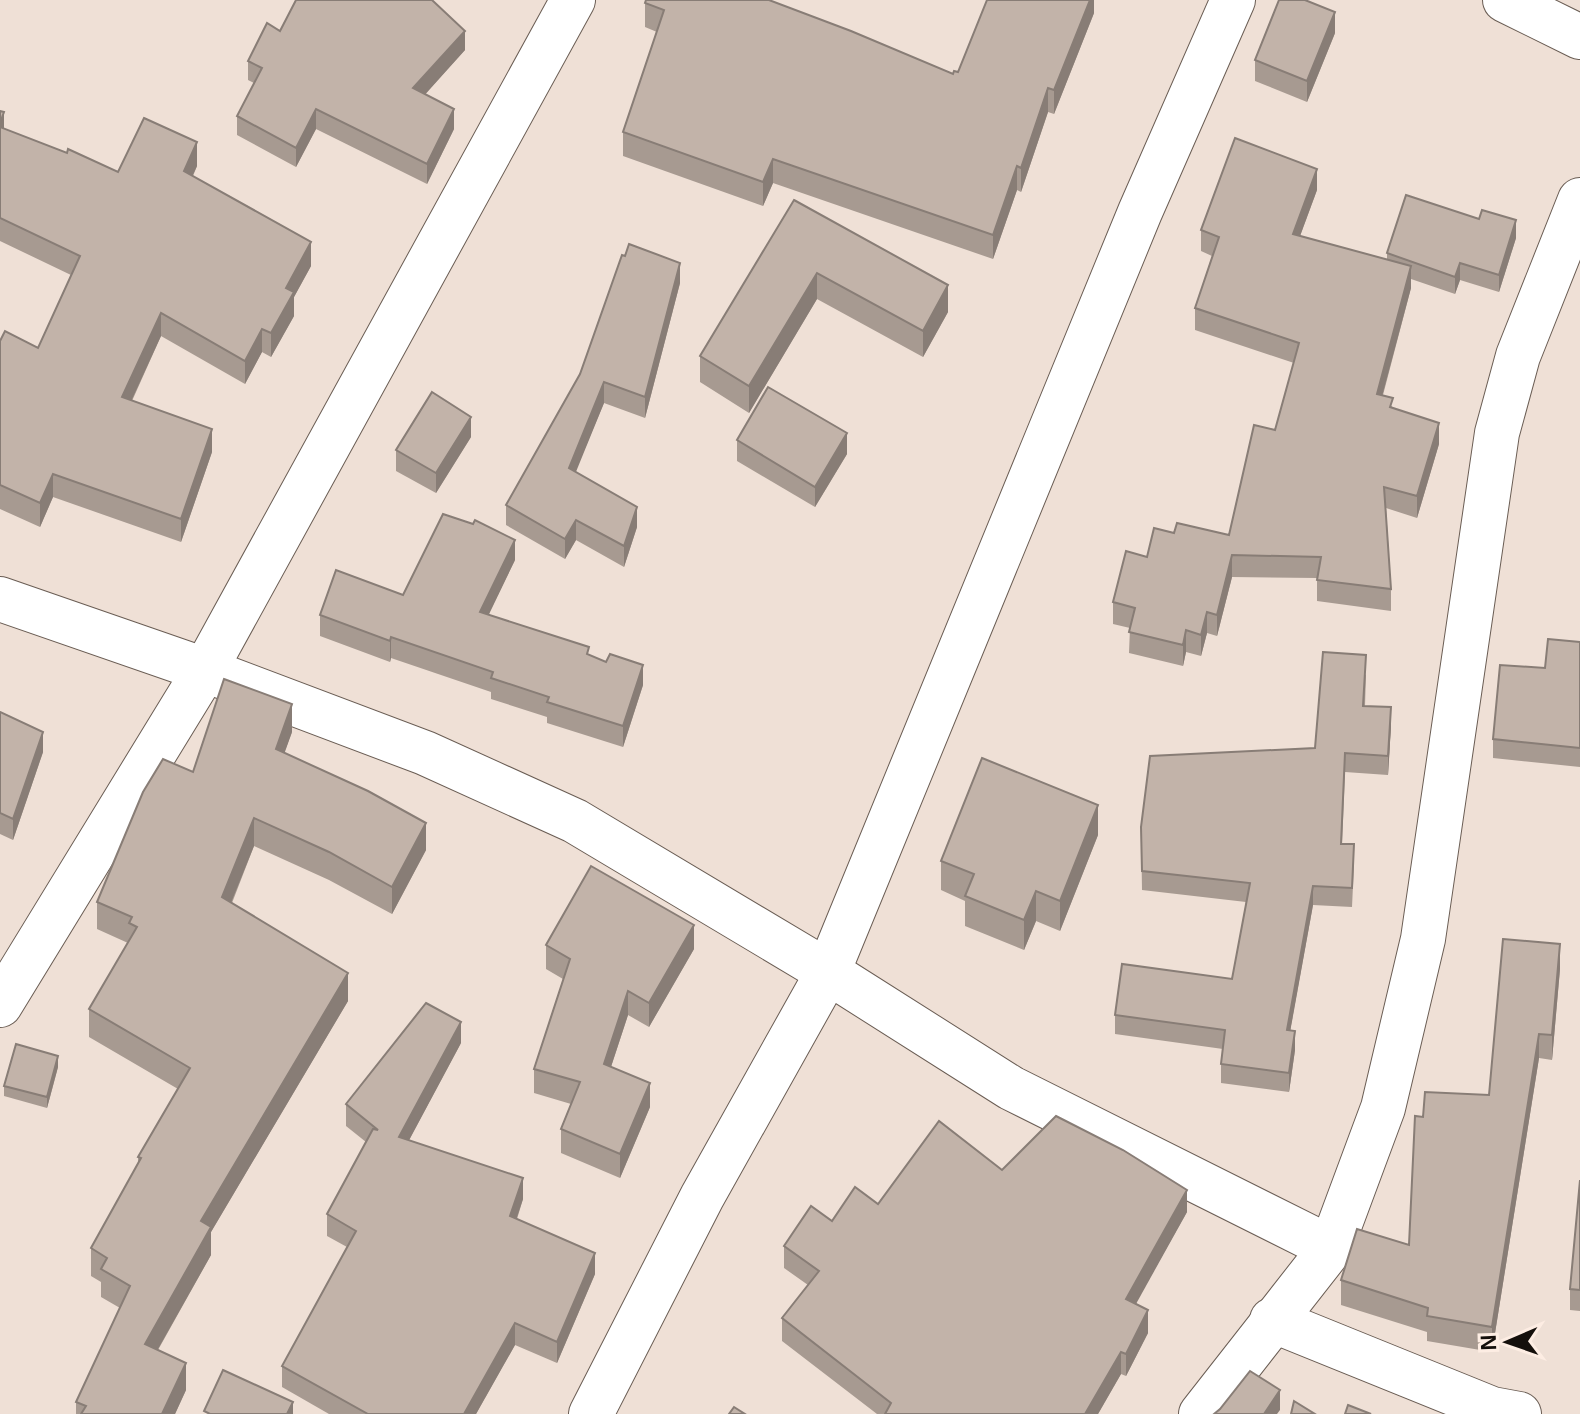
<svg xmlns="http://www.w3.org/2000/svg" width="1580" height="1414" viewBox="0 0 1580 1414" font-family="Arial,sans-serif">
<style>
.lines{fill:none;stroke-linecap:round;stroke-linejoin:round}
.minor-casing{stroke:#6a5d54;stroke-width:46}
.minor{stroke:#fff;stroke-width:44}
.wall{fill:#a79a91}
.shaded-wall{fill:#887d76}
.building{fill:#c2b3a9;stroke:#887d76;stroke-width:2}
</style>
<rect width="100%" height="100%" fill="#efe0d6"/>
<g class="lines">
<defs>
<g id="minor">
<polyline points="1505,0 1580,37"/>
<polyline points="0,599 205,670 425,753 575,821 828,972 1011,1088 1331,1248"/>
<polyline points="0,1005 205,670 573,0"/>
<polyline points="1272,1320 1492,1409 1519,1414"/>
<polyline points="591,1414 702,1197 828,972 1140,212 1233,0"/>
<polyline points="1201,1414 1331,1248 1383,1108 1423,939 1497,433 1518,356 1580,200"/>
</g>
</defs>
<use href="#minor" class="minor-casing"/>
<use href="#minor" class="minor"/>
</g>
<g class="wall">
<polygon points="1094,0 1094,13 1054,114 1048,112 1021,192 1017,190 993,259 773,183 763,206 623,156 623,132 657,32 645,27 645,3 953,74"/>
<polygon points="280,31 465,50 425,94 454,129 427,184 316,129 296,167 237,135 237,116 254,83 248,80 248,61"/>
<polygon points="1335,33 1307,102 1255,81 1255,60"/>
<polygon points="0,111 4,129 118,172 197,166 193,176 311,266 294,297 294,316 271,357 262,352 245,384 161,336 132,401 212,452 181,542 53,497 40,527 0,509 0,341 38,348 71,275 0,241"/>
<polygon points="1317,190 1300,236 1387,260 1387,253 1516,238 1499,292 1460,280 1455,294 1411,279 1411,288 1383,395 1393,408 1439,444 1417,518 1386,508 1391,589 1391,611 1317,601 1317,578 1232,577 1217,636 1207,633 1201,656 1186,652 1183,666 1129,653 1130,628 1113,624 1113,602 1147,557 1174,533 1229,535 1275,430 1294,363 1195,330 1195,308 1212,256 1201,251 1201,230"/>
<polygon points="794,200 948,312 923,357 817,299 749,413 700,382 700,356"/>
<polygon points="625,256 680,283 645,418 604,403 575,472 637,527 624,567 576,540 565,559 506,525 506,505 580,374"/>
<polygon points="471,437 436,493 396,471 396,450"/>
<polygon points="737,440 847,454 815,507 737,461"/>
<polygon points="515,560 488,615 589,655 643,685 623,747 547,723 547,717 491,699 491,692 391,658 390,662 320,636 320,615 403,595"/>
<polygon points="1580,642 1580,767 1493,758 1493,739 1545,668"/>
<polygon points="1366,674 1365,706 1391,726 1388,775 1345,772 1342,844 1354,864 1352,907 1313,905 1290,1031 1295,1050 1289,1092 1221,1083 1221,1064 1223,1049 1115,1034 1115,1015 1232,979 1246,902 1142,890 1141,827 1315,748"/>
<polygon points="0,712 43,752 13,840 0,834"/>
<polygon points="292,732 284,753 426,850 392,914 329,880 254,846 232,903 348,1001 211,1232 211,1255 158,1350 186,1390 175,1414 76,1414 76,1402 120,1308 101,1297 101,1282 91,1276 91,1248 138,1163 138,1157 178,1089 89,1037 89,1009 128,943 97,929 97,902 193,772"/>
<polygon points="1098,835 1060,931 1036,921 1024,950 965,926 965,901 941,890 941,861"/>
<polygon points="546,945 694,949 649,1027 628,1015 611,1067 650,1107 620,1178 561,1153 561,1129 571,1104 534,1093 534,1069 563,979 546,969"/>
<polygon points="1560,969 1552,1060 1539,1058 1492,1352 1427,1341 1427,1332 1341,1305 1341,1280 1409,1245 1489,1095"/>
<polygon points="461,1043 409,1140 523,1199 517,1219 595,1274 557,1363 515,1345 476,1414 329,1414 282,1387 282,1366 347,1247 327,1236 327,1214 366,1142 346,1126 346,1104"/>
<polygon points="58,1067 47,1108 4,1096 4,1086"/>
<polygon points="1002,1170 1187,1212 1135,1304 1148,1333 1126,1376 1121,1374 1098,1414 877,1414 782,1341 782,1318 808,1285 784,1268 784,1246 832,1221 878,1204"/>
<polygon points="1580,1180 1580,1311 1570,1310 1570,1289"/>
</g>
<g class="shaded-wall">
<polygon points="1090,0 1094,0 1094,13 1054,114 1054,90"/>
<polygon points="1335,12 1335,33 1307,102 1307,81"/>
<polygon points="465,31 465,50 413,108 413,88"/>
<polygon points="1048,88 1048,112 1021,192 1021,168"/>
<polygon points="316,109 316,129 296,167 296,148"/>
<polygon points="454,109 454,129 427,184 427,164"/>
<polygon points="4,112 4,136 0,146 0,123"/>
<polygon points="197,142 197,166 184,194 184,171"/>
<polygon points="773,159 773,183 763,206 763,182"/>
<polygon points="1017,166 1017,190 993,259 993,235"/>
<polygon points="1317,169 1317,190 1293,255 1293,234"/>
<polygon points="1516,220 1516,238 1499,292 1499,275"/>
<polygon points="311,242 311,266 294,297 294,316 271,357 271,333 286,288"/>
<polygon points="680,263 680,283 645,418 645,397"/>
<polygon points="1460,263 1460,280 1455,294 1455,277"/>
<polygon points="1411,266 1411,288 1377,415 1377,394"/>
<polygon points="817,273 817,299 749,413 749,386"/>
<polygon points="948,285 948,312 923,357 923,331"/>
<polygon points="161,313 161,336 122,421 122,397"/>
<polygon points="262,329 262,352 245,384 245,361"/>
<polygon points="604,382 604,403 569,489 569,468"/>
<polygon points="471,417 471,437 436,493 436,473"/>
<polygon points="1439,423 1439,444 1417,518 1417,496"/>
<polygon points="212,429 212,452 181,542 181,519"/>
<polygon points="847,433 847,454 815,507 815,487"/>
<polygon points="53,474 53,497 40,527 40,503"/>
<polygon points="637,507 637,527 624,567 624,546"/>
<polygon points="576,520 576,540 565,559 565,539"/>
<polygon points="515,540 515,560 480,633 480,612"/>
<polygon points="1232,555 1232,577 1217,636 1217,615"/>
<polygon points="1207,612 1207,633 1201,656 1201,635"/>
<polygon points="1186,630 1186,652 1183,666 1183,645"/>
<polygon points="391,637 391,658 390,662 390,641"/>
<polygon points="643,665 643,685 623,747 623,726"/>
<polygon points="292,704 292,732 276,777 276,749"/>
<polygon points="1391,707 1391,726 1388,775 1388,756"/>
<polygon points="43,732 43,752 13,840 13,819"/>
<polygon points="1098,805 1098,835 1060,931 1060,901"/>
<polygon points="254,818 254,846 222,925 222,897"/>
<polygon points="426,823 426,850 392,914 392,887"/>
<polygon points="1313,886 1313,905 1287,1049 1287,1030"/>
<polygon points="1036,891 1036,921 1024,950 1024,920"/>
<polygon points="694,925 694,949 649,1027 649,1003"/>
<polygon points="1560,944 1560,969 1552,1060 1552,1035"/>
<polygon points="348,973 348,1001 211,1232 211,1255 145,1372 145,1344 201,1221"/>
<polygon points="628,991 628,1015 604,1088 604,1064"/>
<polygon points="461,1022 461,1043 399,1159 399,1137"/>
<polygon points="1295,1031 1295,1050 1289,1092 1289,1073"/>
<polygon points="1539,1034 1539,1058 1492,1352 1492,1327"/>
<polygon points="58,1056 58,1067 47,1108 47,1097"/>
<polygon points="650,1083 650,1107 620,1178 620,1154"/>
<polygon points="523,1178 523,1199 510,1238 510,1216"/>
<polygon points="1187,1190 1187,1212 1126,1322 1126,1299"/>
<polygon points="595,1253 595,1274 557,1363 557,1342"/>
<polygon points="1148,1310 1148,1333 1126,1376 1126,1354"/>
<polygon points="515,1323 515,1345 476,1414 464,1414"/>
<polygon points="1121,1352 1121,1374 1098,1414 1085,1414"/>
<polygon points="186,1363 186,1390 175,1414 162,1414"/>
<polygon points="1280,1390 1280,1410 1277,1414 1264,1414"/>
<polygon points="293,1402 293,1414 287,1414"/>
</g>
<g class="building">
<polygon points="296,0 432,0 465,31 413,88 454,109 427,164 316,109 296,148 237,116 262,68 248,61 267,23 280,31"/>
<polygon points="646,0 769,0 851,31 953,74 954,71 958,72 987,0 1090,0 1054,90 1048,88 1021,168 1017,166 993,235 773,159 763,182 623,132 664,10 645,3"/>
<polygon points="1279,0 1305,0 1335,12 1307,81 1255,60"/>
<polygon points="0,111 4,112 0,123"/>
<polygon points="144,118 197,142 184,171 311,242 286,288 294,292 271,333 262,329 245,361 161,313 122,397 212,429 181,519 53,474 40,503 0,485 0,341 5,331 38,348 80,256 0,218 0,127 67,153 68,149 118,172"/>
<polygon points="1235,138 1317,169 1293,234 1411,266 1377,394 1393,398 1390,407 1439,423 1417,496 1384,487 1391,589 1317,580 1321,557 1232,555 1217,615 1207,612 1201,635 1186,630 1183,645 1129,632 1135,608 1113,602 1126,551 1147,557 1154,528 1174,533 1177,523 1229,535 1254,425 1275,430 1299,343 1195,308 1219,237 1201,230"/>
<polygon points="1406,195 1479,219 1482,210 1516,220 1499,275 1460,263 1455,277 1387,253"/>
<polygon points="794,200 948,285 923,331 817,273 749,386 700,356"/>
<polygon points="629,244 680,263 645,397 604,382 569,468 637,507 624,546 576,520 565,539 506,505 580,374 622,255 625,256"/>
<polygon points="768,387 847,433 815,487 737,440"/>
<polygon points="432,392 471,417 436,473 396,450"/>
<polygon points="443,514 473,524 475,520 515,540 480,612 589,647 587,654 606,662 610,654 643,665 623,726 547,702 549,697 491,678 493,672 391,637 390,641 320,615 336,570 403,595"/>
<polygon points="1548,639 1580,642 1580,748 1493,739 1500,665 1545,668"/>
<polygon points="1323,652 1366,655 1363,706 1391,707 1388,756 1345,753 1341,844 1354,844 1352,888 1313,886 1287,1030 1295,1031 1289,1073 1221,1064 1225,1030 1115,1015 1122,964 1232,979 1250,883 1142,871 1141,827 1150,756 1315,748"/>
<polygon points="224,679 292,704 276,749 368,791 426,823 392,887 329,852 254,818 222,897 348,973 201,1221 211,1227 145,1344 186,1363 162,1414 81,1414 86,1406 76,1402 130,1286 101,1269 107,1258 91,1248 141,1158 138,1157 190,1068 89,1009 137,927 129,923 132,917 97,902 143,792 163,759 193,772"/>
<polygon points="0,712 43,732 13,819 0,813"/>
<polygon points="982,758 1098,805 1060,901 1036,891 1024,920 965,896 974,874 941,861"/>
<polygon points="591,866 694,925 649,1003 628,991 604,1064 650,1083 620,1154 561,1129 580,1082 534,1069 570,959 546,945"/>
<polygon points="1503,939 1560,944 1552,1035 1539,1034 1492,1327 1427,1316 1428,1308 1341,1280 1357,1229 1409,1245 1415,1116 1423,1117 1425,1092 1489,1095"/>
<polygon points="426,1003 461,1022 399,1137 523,1178 510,1216 595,1253 557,1342 515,1323 464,1414 368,1414 282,1366 356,1231 327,1214 373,1129 378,1130 346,1104"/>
<polygon points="16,1044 58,1056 47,1097 4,1086"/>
<polygon points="1056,1116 1123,1150 1187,1190 1126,1299 1148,1310 1126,1354 1121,1352 1085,1414 885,1414 891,1403 782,1318 819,1271 784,1246 811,1206 832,1221 855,1187 878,1204 939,1121 1002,1170"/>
<polygon points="1580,1180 1580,1290 1570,1289"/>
<polygon points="223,1370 293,1402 287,1414 210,1414 204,1411"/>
<polygon points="1250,1371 1280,1390 1264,1414 1214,1414 1220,1409"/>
<polygon points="1294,1401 1315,1414 1291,1414"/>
<polygon points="1348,1405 1371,1414 1345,1414"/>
<polygon points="734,1407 745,1414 729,1414"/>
</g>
<g transform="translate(1508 1342) rotate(268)" stroke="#fdede3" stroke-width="6" paint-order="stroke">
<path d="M0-6L14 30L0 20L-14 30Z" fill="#140f0b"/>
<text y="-12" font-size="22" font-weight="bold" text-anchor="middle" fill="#140f0b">N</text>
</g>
</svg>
